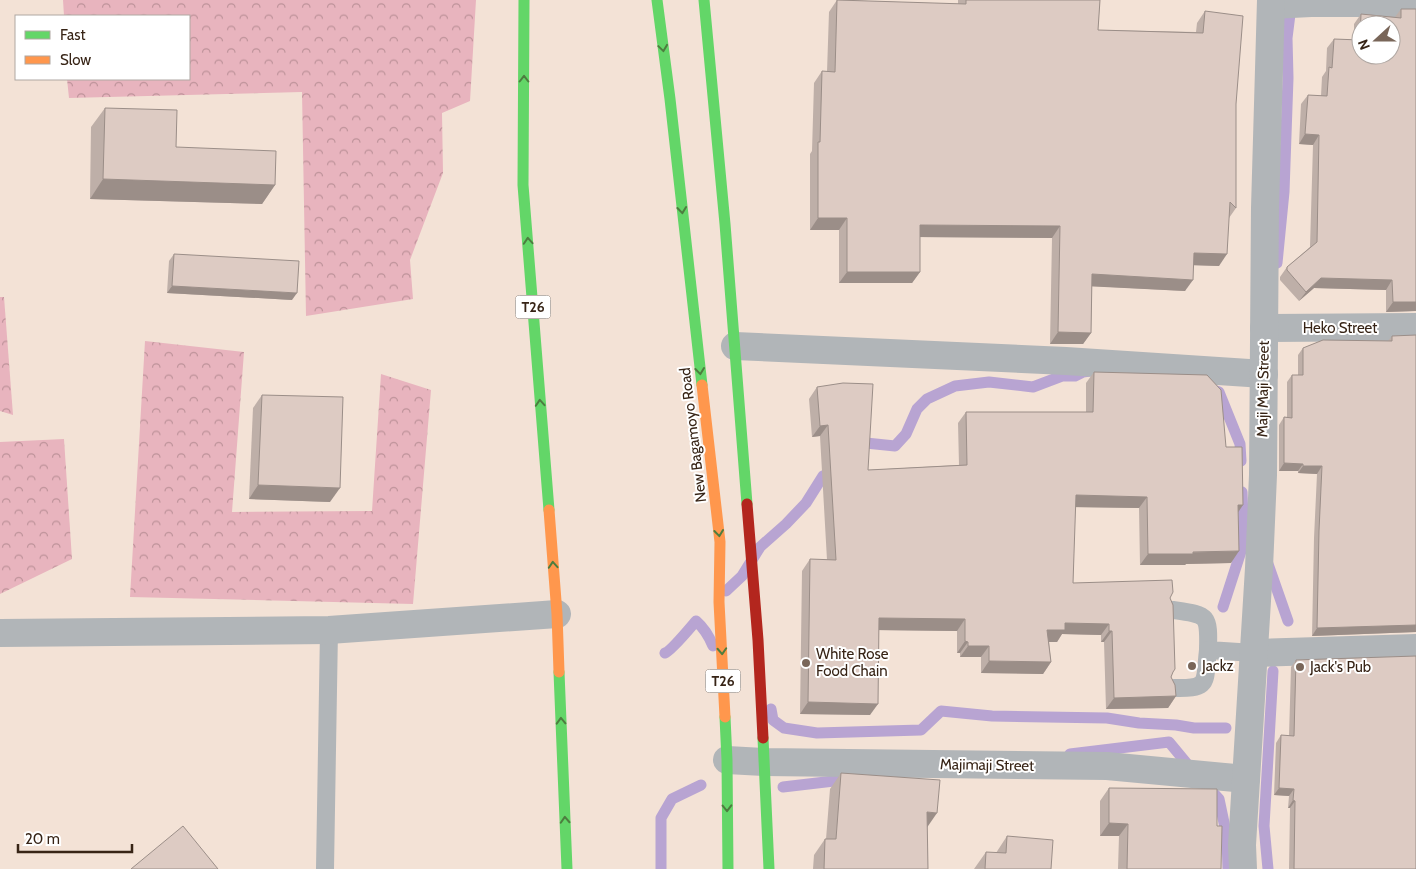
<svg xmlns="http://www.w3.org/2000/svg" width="1416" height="869" viewBox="0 0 1416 869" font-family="Cabin,sans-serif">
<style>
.forest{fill:url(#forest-crowns)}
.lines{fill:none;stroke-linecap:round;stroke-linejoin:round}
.stream{stroke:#b8a4d2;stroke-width:11}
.lane{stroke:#b1b5b8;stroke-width:18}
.street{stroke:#b1b5b8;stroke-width:28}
.fast{stroke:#63d668;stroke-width:11}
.slow{stroke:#ff974d;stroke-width:11}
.jam{stroke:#b3261e;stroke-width:11}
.wall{fill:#beafa8}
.shaded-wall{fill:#9b8e88}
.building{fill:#ddcbc3;stroke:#9b8e88;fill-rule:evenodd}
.oneway{stroke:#4d7d3f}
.poi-dot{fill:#796659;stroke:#fff;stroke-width:2}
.labels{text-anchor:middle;stroke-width:4;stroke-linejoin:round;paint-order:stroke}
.shield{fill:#fff;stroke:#73665c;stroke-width:1}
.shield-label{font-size:14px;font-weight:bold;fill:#372416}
.street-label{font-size:15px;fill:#372416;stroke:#fff}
.poi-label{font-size:15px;fill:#372416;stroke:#fff;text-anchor:start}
</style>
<defs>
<pattern id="forest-crowns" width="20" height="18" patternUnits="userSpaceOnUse" patternTransform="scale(1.25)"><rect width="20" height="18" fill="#e8b4be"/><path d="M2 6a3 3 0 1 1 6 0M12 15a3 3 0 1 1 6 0" fill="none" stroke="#bd9299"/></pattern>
</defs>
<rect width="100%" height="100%" fill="#f3e2d6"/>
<g class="forest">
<polygon points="63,0 476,0 470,101 442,113 443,173 410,260 413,299 306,316 302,92 69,98 67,79 189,79 189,16 64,16"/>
<polygon points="0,297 4,297 13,415 0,411"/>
<polygon points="145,341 244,352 232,512 372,511 381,374 431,390 413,604 130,597"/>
<polygon points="64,439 72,559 0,594 0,442"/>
</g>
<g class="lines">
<g class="stream">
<polyline points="1277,263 1284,192 1288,78 1287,38 1290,14"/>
<polyline points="1213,390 1219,392 1240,444 1241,461"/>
<polyline points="858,451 866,443 895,446 906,434 917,409 927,399 955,386 989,382 1033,387 1062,376 1075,376 1083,372 1090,371"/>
<polyline points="1267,561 1288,621"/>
<polyline points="726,591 742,576 760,547 786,524 806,503 823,476 834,471"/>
<polyline points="1223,607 1244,542 1242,492"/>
<path d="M 665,653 C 671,651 690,628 696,621 C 704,628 709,636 713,646"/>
<polyline points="771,709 773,720 784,728 817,733 921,730 941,711 992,716 1107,718 1139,723 1176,725 1194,728 1226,728"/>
<polyline points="1070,754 1169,742 1193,771"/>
<polyline points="1207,786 1219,799 1227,837 1228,869"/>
<polyline points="783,787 851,779"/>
<polyline points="661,869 661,818 672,799 701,785"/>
<polyline points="1268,869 1264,826 1273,671"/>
</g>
<g class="lane">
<path d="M 1173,610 C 1208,615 1209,614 1208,650 L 1254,653"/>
<path d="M 1174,688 C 1211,689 1204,682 1208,650"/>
<polyline points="325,869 329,630"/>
</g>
<g class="street">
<polyline points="1271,5 1311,3 1416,3"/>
<polyline points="1264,328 1416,327"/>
<polyline points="735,346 1066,361 1264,374"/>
<polyline points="0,633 329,630 557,614"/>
<polyline points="1254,653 1416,648"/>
<polyline points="727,760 764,762 1107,766 1246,779"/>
<polyline points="1243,869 1242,845 1259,568 1263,475 1265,208 1271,0"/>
</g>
<g class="fast">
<polyline points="524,0 523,185 549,510"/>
<polyline points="657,0 670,99 702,385"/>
<polyline points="704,0 725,224 747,504"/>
<polyline points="559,672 567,869"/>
<polyline points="725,717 727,760 728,869"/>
<polyline points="763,738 769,869"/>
</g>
<g class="slow">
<polyline points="702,385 720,542 719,602 725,717"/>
<polyline points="549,510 557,614 559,672"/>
</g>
<polyline class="jam" points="747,504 758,640 763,738"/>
</g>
<g class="wall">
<polygon points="837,0 958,4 958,0 1100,0 1098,30 1196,32 1197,23 1205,11 1236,104 1236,208 1229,218 1219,266 1194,265 1185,291 1092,286 1091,333 1083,344 1050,344 1052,238 920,237 920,272 912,283 839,283 839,230 810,230 810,154 812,151 814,83 822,71 827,72 829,12"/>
<polygon points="1401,9 1415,311 1386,312 1386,290 1314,288 1299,301 1280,280 1280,277 1287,267 1310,247 1313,145 1299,144 1301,104 1308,95 1321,96 1322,77 1326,71 1327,48 1334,39 1354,40 1354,24 1361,14 1395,17"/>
<polygon points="105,108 176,147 275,185 262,204 90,199 91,127"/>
<polygon points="174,254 292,300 167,293 169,261"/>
<polygon points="1392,336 1416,632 1312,636 1314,538 1317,474 1298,473 1298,471 1279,471 1279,425 1284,417 1287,417 1287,382 1292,375 1298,375 1298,355 1303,348 1388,341"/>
<polygon points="1094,372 1226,447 1238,512 1231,563 1186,564 1185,565 1140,565 1139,508 1075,507 1073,583 1170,598 1172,673 1171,677 1176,696 1168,708 1106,709 1104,642 1101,642 1101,635 1062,634 1057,642 1049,642 1051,662 1043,674 981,673 981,657 960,657 960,653 957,653 957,631 879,630 870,715 800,714 802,571 810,559 827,560 820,436 812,437 809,399 817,387 868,470 959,465 958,423 966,412 1086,412 1086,383"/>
<polygon points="262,395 330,502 249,499 253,408"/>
<polygon points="1296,660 1416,869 1289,869 1290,808 1288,808 1289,796 1274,795 1276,743 1281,735 1289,736 1291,667"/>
<polygon points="841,773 927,826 928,869 813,869 814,855 825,839 826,839 830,789"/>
<polygon points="1109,788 1217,826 1221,869 1118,869 1119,836 1100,836 1100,801"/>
<polygon points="1007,836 1051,869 974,869 986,852 996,853"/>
</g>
<g class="shaded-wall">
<polygon points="1305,134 1319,135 1313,145 1299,144"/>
<polygon points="103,179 275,185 262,204 90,199"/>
<polygon points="818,218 847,218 839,230 810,230"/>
<polygon points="920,225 1060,226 1052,238 912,237"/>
<polygon points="1194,253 1227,254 1219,266 1186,265"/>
<polygon points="847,272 920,272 912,283 839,283"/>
<polygon points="1092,274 1193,280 1185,291 1084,286"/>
<polygon points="1321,278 1392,280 1386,290 1314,288 1299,301 1306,292"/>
<polygon points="172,286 297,293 292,300 167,293"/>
<polygon points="1393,302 1416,302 1416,311 1415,311 1386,312"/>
<polygon points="1058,332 1091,333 1083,344 1050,344"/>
<polygon points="828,425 820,436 812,437 820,426"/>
<polygon points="1284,463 1303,464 1298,471 1279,471"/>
<polygon points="1303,466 1322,466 1317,474 1298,473"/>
<polygon points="258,485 340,488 330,502 249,499"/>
<polygon points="1076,495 1147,497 1139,508 1068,507"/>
<polygon points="1238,505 1243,505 1235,517"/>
<polygon points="1239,551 1231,563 1186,564 1185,565 1140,565 1148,554"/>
<polygon points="879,618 965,619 957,631 871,630"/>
<polygon points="1065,623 1109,624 1101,635 1062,634 1057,642 1039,642 1047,630"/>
<polygon points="1416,625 1416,632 1312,636 1317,628"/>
<polygon points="1109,631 1112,631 1104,642 1101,642"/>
<polygon points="965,641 968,642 960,653 957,653"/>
<polygon points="968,646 989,646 981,657 960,657"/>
<polygon points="989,661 1051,662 1043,674 981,673"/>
<polygon points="1176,696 1168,708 1106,709 1114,698"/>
<polygon points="808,702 878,704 870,715 800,714"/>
<polygon points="1279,788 1294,789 1289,796 1274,795"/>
<polygon points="1293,800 1295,801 1290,808 1288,808"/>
<polygon points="927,812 937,813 926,829"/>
<polygon points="1109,823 1128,824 1119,836 1100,836"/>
</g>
<g class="building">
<polygon points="837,0 966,4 966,0 1100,0 1098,30 1203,33 1205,11 1243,16 1236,104 1236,208 1230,202 1227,254 1194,253 1193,280 1092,274 1091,333 1058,332 1060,226 920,225 920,272 847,272 847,218 818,218 818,142 820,142 822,71 835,72"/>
<path d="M 1401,9 L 1416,9 L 1416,302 L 1393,302 L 1392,280 L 1321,278 L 1306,292 L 1287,270 L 1287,267 L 1317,242 L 1319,135 L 1305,134 L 1308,95 L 1327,96 L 1329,67 L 1332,68 L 1334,39 L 1360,40 L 1361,14 L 1401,18 ZM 1361,25 L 1391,25 L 1391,55 L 1361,55 Z"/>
<polygon points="105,108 177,110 176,147 276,151 275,185 103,179"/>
<polygon points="174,254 299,261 297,293 172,286"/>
<polygon points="1416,335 1416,625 1317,628 1319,531 1322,466 1303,466 1303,464 1284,463 1284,417 1292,418 1292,375 1303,375 1303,348 1323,340 1392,341 1392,336"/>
<polygon points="1094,372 1207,375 1221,390 1226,447 1242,447 1243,505 1238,505 1239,551 1193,552 1193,554 1148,554 1147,497 1076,495 1073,583 1172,580 1173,592 1170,598 1173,605 1175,669 1173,672 1171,677 1175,685 1176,696 1114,698 1112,631 1109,631 1109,624 1065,623 1065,630 1047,630 1051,662 989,661 989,646 968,646 968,642 965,641 965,619 879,618 878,704 808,702 810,559 836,560 828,425 820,426 817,387 843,383 873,384 868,470 967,465 966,412 1093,412"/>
<polygon points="262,395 343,397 340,488 258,485"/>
<polygon points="1416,656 1416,869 1294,869 1295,801 1293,800 1294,789 1279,788 1281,735 1294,736 1296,660"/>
<polygon points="841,773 940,780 937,813 927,812 928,869 824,869 825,839 836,839"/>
<polygon points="1109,788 1217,789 1217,826 1222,826 1221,869 1127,869 1128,824 1109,823"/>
<polygon points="183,826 218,869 131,869"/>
<polygon points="1007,836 1053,840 1051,869 985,869 986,852 1006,853"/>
</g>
<defs><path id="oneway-chevron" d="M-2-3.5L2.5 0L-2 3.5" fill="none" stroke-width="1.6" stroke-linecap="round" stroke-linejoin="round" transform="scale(1.25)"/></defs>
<g class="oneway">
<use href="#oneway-chevron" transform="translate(663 48) rotate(82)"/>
<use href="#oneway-chevron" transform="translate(524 79) rotate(-90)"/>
<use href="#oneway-chevron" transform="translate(682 210) rotate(84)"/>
<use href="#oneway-chevron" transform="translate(528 241) rotate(-94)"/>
<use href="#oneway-chevron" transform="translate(700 371) rotate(83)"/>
<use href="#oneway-chevron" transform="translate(540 403) rotate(-94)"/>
<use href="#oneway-chevron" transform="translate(719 533) rotate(83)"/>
<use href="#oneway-chevron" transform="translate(553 565) rotate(-94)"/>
<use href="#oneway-chevron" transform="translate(722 651) rotate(87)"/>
<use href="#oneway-chevron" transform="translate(561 721) rotate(-92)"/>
<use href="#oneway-chevron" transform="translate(727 808) rotate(89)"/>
<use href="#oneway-chevron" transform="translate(565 820) rotate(-93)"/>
</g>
<g class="poi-dot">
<circle cx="806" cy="663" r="5"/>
<circle cx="1192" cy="666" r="5"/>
<circle cx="1300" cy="667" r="5"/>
</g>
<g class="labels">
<g class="shield">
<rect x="515.5" y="295.5" width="35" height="23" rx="4"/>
<rect x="705.5" y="669.5" width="35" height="23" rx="4"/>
</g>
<g class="shield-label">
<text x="533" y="312">T26</text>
<text x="723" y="686">T26</text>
</g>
<g class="street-label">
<text x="1340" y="333">Heko Street</text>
<text transform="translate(1263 389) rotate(-89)" y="5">Maji Maji Street</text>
<text transform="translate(693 435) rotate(-97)" y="5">New Bagamoyo Road</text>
<text transform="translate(987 765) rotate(1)" y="5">Majimaji Street</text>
</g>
<g class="poi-label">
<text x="816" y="659">White Rose<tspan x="816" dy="17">Food Chain</tspan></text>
<text x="1202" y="671">Jackz</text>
<text x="1310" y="672">Jack's Pub</text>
</g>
</g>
<rect x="15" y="15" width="175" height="65" fill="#ffffff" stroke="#afa7a2"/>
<rect x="25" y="31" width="25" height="8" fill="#63d668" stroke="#afa7a2"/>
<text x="60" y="40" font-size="15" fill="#372416">Fast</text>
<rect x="25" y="56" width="25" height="8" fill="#ff974d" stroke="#afa7a2"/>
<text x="60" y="65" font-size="15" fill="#372416">Slow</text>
<g transform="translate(1376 40) rotate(249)"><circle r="24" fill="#ffffff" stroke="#afa7a2"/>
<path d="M0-4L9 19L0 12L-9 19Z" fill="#796659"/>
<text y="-8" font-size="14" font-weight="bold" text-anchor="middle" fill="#372416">N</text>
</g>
<path d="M18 844v8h114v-8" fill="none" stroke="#372416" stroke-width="2.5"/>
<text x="25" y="844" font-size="15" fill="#372416" stroke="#ffffff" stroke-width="4" paint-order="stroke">20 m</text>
</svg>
